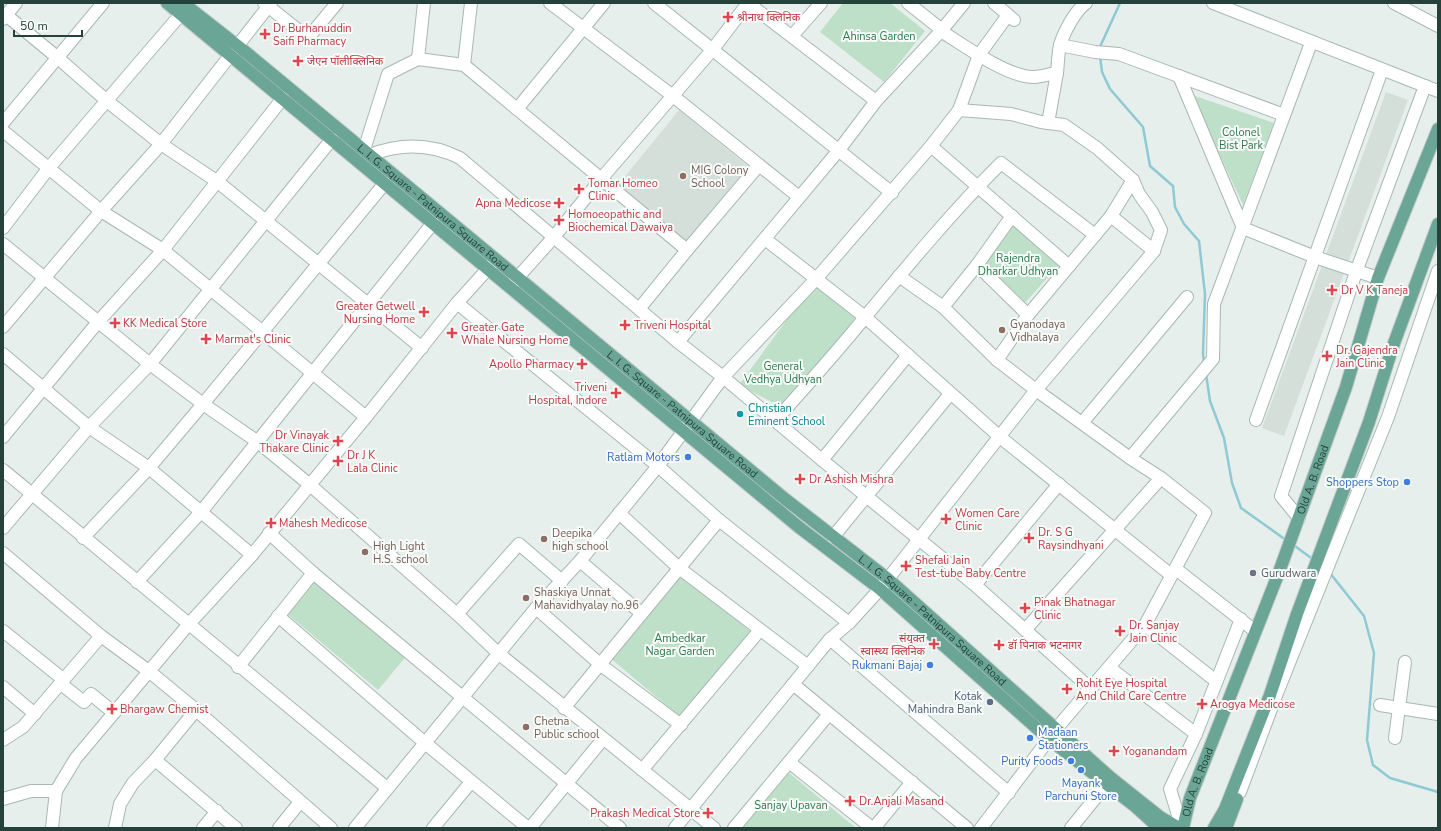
<svg xmlns="http://www.w3.org/2000/svg" width="1441" height="831" viewBox="0 0 1441 831" font-family="'Nunito Sans','Noto Sans Devanagari',sans-serif">
<style>
.built{fill:#d4dfda}
.green{fill:#bfe0c8}
.lines{fill:none;stroke-linecap:round;stroke-linejoin:round}
.stream{stroke:#8ec9d4;stroke-width:2.5}
.minor-casing{stroke:#a8b8b2;stroke-width:14}
.major-casing{stroke:#c2cac8;stroke-width:14}
.minor{stroke:#fff;stroke-width:12}
.major{stroke:#6aa596;stroke-width:12}
.health-dot{fill:#e0444e;stroke:#f7fbf9;stroke-width:1.5}
.education-dot{fill:#8d6e63;stroke:#f7fbf9;stroke-width:1.5}
.culture-dot{fill:#0f9aa8;stroke:#f7fbf9;stroke-width:1.5}
.shop-dot{fill:#3f7fe0;stroke:#f7fbf9;stroke-width:1.5}
.worship-dot{fill:#6b7280;stroke:#f7fbf9;stroke-width:1.5}
.service-dot{fill:#5c6f8a;stroke:#f7fbf9;stroke-width:1.5}
.labels{text-anchor:middle;stroke-width:4;stroke-linejoin:round;paint-order:stroke}
.health-label{font-size:11px;fill:#be3a42;stroke:#f7fbf9;text-anchor:start}
.park-label{font-size:11px;fill:#2d7a4b;stroke:#f7fbf9}
.education-label{font-size:11px;fill:#785e54;stroke:#f7fbf9;text-anchor:start}
.street-label{font-size:11px;fill:#24423a;stroke:#f7fbf9}
.culture-label{font-size:11px;fill:#0d838f;stroke:#f7fbf9;text-anchor:start}
.shop-label{font-size:11px;fill:#366cbe;stroke:#f7fbf9;text-anchor:end}
.worship-label{font-size:11px;fill:#5b616d;stroke:#f7fbf9;text-anchor:start}
.service-label{font-size:11px;fill:#4e5e75;stroke:#f7fbf9;text-anchor:end}
</style>
<rect width="100%" height="100%" fill="#e6efeb"/>
<g class="built">
<polygon points="1386,92 1408,100 1284,436 1262,428"/>
<polygon points="679,110 749,167 688,242 618,185"/>
</g>
<g class="green">
<polygon points="843,3 890,3 925,31 884,82 820,32"/>
<polygon points="1192,95 1274,123 1243,205"/>
<polygon points="1014,222 1060,264 1022,306 976,264"/>
<polygon points="813,284 857,315 791,412 739,385"/>
<polygon points="681,573 751,632 679,716 609,657"/>
<polygon points="314,577 408,654 378,690 285,612"/>
<polygon points="788,772 856,828 742,828"/>
</g>
<g class="lines">
<g class="stream">
<polyline points="1099,49 1120,3"/>
<polyline points="1100,56 1102,72 1110,89 1143,127 1150,166 1173,186 1175,207 1184,224 1199,241 1205,294 1203,353 1204,363"/>
<polyline points="1206,374 1210,401 1224,438 1232,483 1241,508 1286,540"/>
<polyline points="1292,544 1314,560"/>
<polyline points="1330,573 1364,616 1374,653 1367,740 1373,765 1390,778 1438,792"/>
</g>
<defs>
<g id="minor">
<polyline points="264,3 308,38 337,3"/>
<polyline points="550,3 673,96 799,197"/>
<polyline points="654,3 892,193"/>
<polyline points="748,3 876,101"/>
<polyline points="908,3 942,30"/>
<polyline points="994,3 1014,20"/>
<polyline points="1213,3 1425,86"/>
<polyline points="1394,3 1438,26"/>
<polyline points="6,15 58,58 107,101 161,144 218,182 422,348"/>
<polyline points="3,19 16,3"/>
<path d="M 941,31 C 963,45 1006,76 1032,77 C 1040,77 1049,74 1057,73 C 1058,64 1058,54 1060,45 C 1064,32 1075,11 1086,3"/>
<polyline points="792,36 821,3"/>
<polyline points="1060,45 1095,52 1119,54 1284,115"/>
<polyline points="418,59 424,3"/>
<polyline points="464,65 471,3"/>
<polyline points="1179,76 1243,228 1315,257 1378,278"/>
<polyline points="517,109 604,3"/>
<polyline points="3,123 103,3"/>
<polyline points="1048,123 1057,73"/>
<polyline points="3,131 101,211 163,250 366,417"/>
<polyline points="931,146 1069,266"/>
<polyline points="364,150 388,74 418,59 464,65 687,250"/>
<path d="M 370,155 C 401,143 430,143 460,158 L 678,342 L 723,377 L 822,460 L 975,585 L 1091,689"/>
<polyline points="1111,216 1154,251"/>
<polyline points="3,228 48,169 181,14"/>
<polyline points="765,239 865,317 1000,437 1171,575"/>
<polyline points="3,244 150,364 203,404 258,442 310,485 457,614 498,653 714,828"/>
<polyline points="977,265 1028,315"/>
<polyline points="899,276 943,307 997,360 1036,390 1130,458 1161,478 1205,513 1145,625 1056,729"/>
<polyline points="511,285 553,238 601,179 713,49 748,3"/>
<polyline points="457,303 658,466 719,520 849,623"/>
<polyline points="943,307 977,265 1012,216"/>
<polyline points="639,309 687,250 759,165"/>
<polyline points="3,327 101,211 161,144 271,3"/>
<polyline points="678,342 839,150 876,101 941,31 964,3"/>
<polyline points="3,354 89,427 149,468 252,555"/>
<polyline points="997,360 1028,315 1111,216 1133,180"/>
<path d="M 776,420 C 806,386 837,352 866,316 C 909,264 953,211 1001,163 L 1095,235"/>
<polyline points="1256,420 1382,70"/>
<polyline points="1082,423 1187,297"/>
<polyline points="3,437 98,322 163,250 283,98"/>
<polyline points="1130,458 1213,359 1214,304 1311,43"/>
<polyline points="822,460 908,355"/>
<polyline points="3,470 387,788"/>
<polyline points="619,513 679,568 808,666"/>
<polyline points="1299,518 1281,496 1356,272 1425,86 1438,91"/>
<polyline points="3,528 89,427 150,364 332,139"/>
<polyline points="269,533 313,573 620,828"/>
<polyline points="833,537 950,394"/>
<polyline points="83,538 149,468 203,404 385,183"/>
<polyline points="3,553 101,636 150,672 196,710 331,828"/>
<polyline points="580,561 641,613"/>
<polyline points="1176,569 1255,631"/>
<polyline points="137,582 201,512 433,223"/>
<polyline points="975,585 1059,484"/>
<polyline points="536,608 601,665 681,725"/>
<polyline points="457,614 519,544 562,581"/>
<polyline points="278,616 425,743 528,828"/>
<polyline points="1145,625 1216,681"/>
<polyline points="1025,630 1161,478"/>
<polyline points="3,631 64,680"/>
<polyline points="830,639 1009,793"/>
<polyline points="238,667 313,573"/>
<polyline points="1110,668 1196,734"/>
<polyline points="61,684 84,702 91,694 114,713"/>
<polyline points="793,684 967,828"/>
<polyline points="3,687 35,714"/>
<polyline points="1380,705 1438,714"/>
<polyline points="564,708 719,520"/>
<polyline points="1395,738 1405,662"/>
<polyline points="3,740 23,727 101,636"/>
<polyline points="155,760 236,828"/>
<polyline points="789,762 872,828"/>
<polyline points="642,770 760,630"/>
<polyline points="1240,792 1277,693 1388,417 1438,271"/>
<polyline points="3,799 31,791 56,791"/>
<polyline points="52,828 56,791 76,758 188,625 252,555 366,417 457,303 494,262"/>
<polyline points="115,828 120,804 133,783 155,760 196,710"/>
<polyline points="203,828 217,811"/>
<polyline points="279,828 300,802"/>
<polyline points="355,828 536,608 580,561 658,466 723,377 816,279 931,146 959,110 979,55 1008,15"/>
<polyline points="433,828 471,782"/>
<polyline points="530,828 603,739"/>
<polyline points="675,828 830,639 849,623 880,589 1036,390 1154,251 1161,230 1152,212 1139,194 1133,180 1097,148 1064,125 1041,122 1011,114 959,110"/>
<polyline points="734,828 829,714"/>
<polyline points="874,828 912,782"/>
<polyline points="981,828 1049,739"/>
<polyline points="1071,828 1106,785"/>
<polyline points="1182,828 1170,789 1196,734 1241,619"/>
</g>
<g id="major">
<polyline points="167,3 800,528 880,589 1049,739 1136,807 1159,828"/>
<path id="s1" d="M 183,3 L 248,54 L 785,499 L 888,579 L 1111,778 L 1160,817 L 1179,828"/>
<path id="s2" d="M 1183,828 L 1190,798 L 1279,572 L 1346,387 L 1378,278 L 1438,129"/>
<polyline points="1214,828 1225,809 1270,695 1297,614 1369,422 1393,346 1438,224"/>
<polyline points="1226,828 1237,799"/>
</g>
</defs>
<use href="#minor" class="minor-casing"/>
<use href="#major" class="major-casing"/>
<use href="#minor" class="minor"/>
<use href="#major" class="major"/>
</g>
<g class="health-dot">
<path d="M726 11h4v4h4v4h-4v4h-4v-4h-4v-4h4z"/>
<path d="M263 28h4v4h4v4h-4v4h-4v-4h-4v-4h4z"/>
<path d="M296 55h4v4h4v4h-4v4h-4v-4h-4v-4h4z"/>
<path d="M577 183h4v4h4v4h-4v4h-4v-4h-4v-4h4z"/>
<path d="M557 197h4v4h4v4h-4v4h-4v-4h-4v-4h4z"/>
<path d="M557 214h4v4h4v4h-4v4h-4v-4h-4v-4h4z"/>
<path d="M1330 284h4v4h4v4h-4v4h-4v-4h-4v-4h4z"/>
<path d="M422 306h4v4h4v4h-4v4h-4v-4h-4v-4h4z"/>
<path d="M113 317h4v4h4v4h-4v4h-4v-4h-4v-4h4z"/>
<path d="M623 319h4v4h4v4h-4v4h-4v-4h-4v-4h4z"/>
<path d="M450 327h4v4h4v4h-4v4h-4v-4h-4v-4h4z"/>
<path d="M204 333h4v4h4v4h-4v4h-4v-4h-4v-4h4z"/>
<path d="M1325 350h4v4h4v4h-4v4h-4v-4h-4v-4h4z"/>
<path d="M580 358h4v4h4v4h-4v4h-4v-4h-4v-4h4z"/>
<path d="M614 387h4v4h4v4h-4v4h-4v-4h-4v-4h4z"/>
<path d="M336 435h4v4h4v4h-4v4h-4v-4h-4v-4h4z"/>
<path d="M336 455h4v4h4v4h-4v4h-4v-4h-4v-4h4z"/>
<path d="M798 473h4v4h4v4h-4v4h-4v-4h-4v-4h4z"/>
<path d="M944 513h4v4h4v4h-4v4h-4v-4h-4v-4h4z"/>
<path d="M269 517h4v4h4v4h-4v4h-4v-4h-4v-4h4z"/>
<path d="M1027 532h4v4h4v4h-4v4h-4v-4h-4v-4h4z"/>
<path d="M904 560h4v4h4v4h-4v4h-4v-4h-4v-4h4z"/>
<path d="M1023 602h4v4h4v4h-4v4h-4v-4h-4v-4h4z"/>
<path d="M1118 625h4v4h4v4h-4v4h-4v-4h-4v-4h4z"/>
<path d="M932 638h4v4h4v4h-4v4h-4v-4h-4v-4h4z"/>
<path d="M997 639h4v4h4v4h-4v4h-4v-4h-4v-4h4z"/>
<path d="M1065 683h4v4h4v4h-4v4h-4v-4h-4v-4h4z"/>
<path d="M1200 698h4v4h4v4h-4v4h-4v-4h-4v-4h4z"/>
<path d="M110 703h4v4h4v4h-4v4h-4v-4h-4v-4h4z"/>
<path d="M1112 745h4v4h4v4h-4v4h-4v-4h-4v-4h4z"/>
<path d="M848 795h4v4h4v4h-4v4h-4v-4h-4v-4h4z"/>
<path d="M706 807h4v4h4v4h-4v4h-4v-4h-4v-4h4z"/>
</g>
<g class="education-dot">
<circle cx="683" cy="176" r="4"/>
<circle cx="1002" cy="330" r="4"/>
<circle cx="544" cy="539" r="4"/>
<circle cx="365" cy="552" r="4"/>
<circle cx="526" cy="598" r="4"/>
<circle cx="526" cy="727" r="4"/>
</g>
<circle class="culture-dot" cx="740" cy="414" r="4"/>
<g class="shop-dot">
<circle cx="688" cy="457" r="4"/>
<circle cx="1407" cy="482" r="4"/>
<circle cx="930" cy="665" r="4"/>
<circle cx="1030" cy="738" r="4"/>
<circle cx="1071" cy="761" r="4"/>
<circle cx="1081" cy="770" r="4"/>
</g>
<circle class="worship-dot" cx="1253" cy="573" r="4"/>
<circle class="service-dot" cx="990" cy="702" r="4"/>
<g class="labels">
<g class="health-label">
<text x="737" y="21">श्रीनाथ क्लिनिक</text>
<text x="273" y="32">Dr Burhanuddin<tspan x="273" dy="13">Saifi Pharmacy</tspan></text>
<text x="307" y="65">जेएन पॉलीक्लिनिक</text>
<text x="588" y="187">Tomar Homeo<tspan x="588" dy="13">Clinic</tspan></text>
<text x="551" y="207" text-anchor="end">Apna Medicose</text>
<text x="568" y="218">Homoeopathic and<tspan x="568" dy="13">Biochemical Dawaiya</tspan></text>
<text x="1341" y="294">Dr V K Taneja</text>
<text x="415" y="310" text-anchor="end">Greater Getwell<tspan x="415" dy="13">Nursing Home</tspan></text>
<text x="123" y="327">KK Medical Store</text>
<text x="634" y="329">Triveni Hospital</text>
<text x="461" y="331">Greater Gate<tspan x="461" dy="13">Whale Nursing Home</tspan></text>
<text x="215" y="343">Marmat's Clinic</text>
<text x="1336" y="354">Dr. Gajendra<tspan x="1336" dy="13">Jain Clinic</tspan></text>
<text x="574" y="368" text-anchor="end">Apollo Pharmacy</text>
<text x="607" y="391" text-anchor="end">Triveni<tspan x="607" dy="13">Hospital, Indore</tspan></text>
<text x="329" y="439" text-anchor="end">Dr Vinayak<tspan x="329" dy="13">Thakare Clinic</tspan></text>
<text x="347" y="459">Dr J K<tspan x="347" dy="13">Lala Clinic</tspan></text>
<text x="809" y="483">Dr Ashish Mishra</text>
<text x="955" y="517">Women Care<tspan x="955" dy="13">Clinic</tspan></text>
<text x="279" y="527">Mahesh Medicose</text>
<text x="1038" y="536">Dr. S G<tspan x="1038" dy="13">Raysindhyani</tspan></text>
<text x="915" y="564">Shefali Jain<tspan x="915" dy="13">Test-tube Baby Centre</tspan></text>
<text x="1034" y="606">Pinak Bhatnagar<tspan x="1034" dy="13">Clinic</tspan></text>
<text x="1129" y="629">Dr. Sanjay<tspan x="1129" dy="13">Jain Clinic</tspan></text>
<text x="925" y="642" text-anchor="end">संयुक्त<tspan x="925" dy="13">स्वास्थ्य क्लिनिक</tspan></text>
<text x="1008" y="649">डॉ पिनाक भटनागर</text>
<text x="1076" y="687">Rohit Eye Hospital<tspan x="1076" dy="13">And Child Care Centre</tspan></text>
<text x="1210" y="708">Arogya Medicose</text>
<text x="120" y="713">Bhargaw Chemist</text>
<text x="1123" y="755">Yoganandam</text>
<text x="859" y="805">Dr.Anjali Masand</text>
<text x="700" y="817" text-anchor="end">Prakash Medical Store</text>
</g>
<g class="park-label">
<text x="879" y="40">Ahinsa Garden</text>
<text x="1241" y="136">Colonel<tspan x="1241" dy="13">Bist Park</tspan></text>
<text x="1018" y="262">Rajendra<tspan x="1018" dy="13">Dharkar Udhyan</tspan></text>
<text x="783" y="370">General<tspan x="783" dy="13">Vedhya Udhyan</tspan></text>
<text x="680" y="642">Ambedkar<tspan x="680" dy="13">Nagar Garden</tspan></text>
<text x="791" y="809">Sanjay Upavan</text>
</g>
<g class="education-label">
<text x="691" y="174">MIG Colony<tspan x="691" dy="13">School</tspan></text>
<text x="1010" y="328">Gyanodaya<tspan x="1010" dy="13">Vidhalaya</tspan></text>
<text x="552" y="537">Deepika<tspan x="552" dy="13">high school</tspan></text>
<text x="373" y="550">High Light<tspan x="373" dy="13">H.S. school</tspan></text>
<text x="534" y="596">Shaskiya Unnat<tspan x="534" dy="13">Mahavidhyalay no.96</tspan></text>
<text x="534" y="725">Chetna<tspan x="534" dy="13">Public school</tspan></text>
</g>
<g class="street-label">
<text dy="4" stroke="none"><textPath href="#s1" startOffset="323">L. I. G. Square - Patnipura Square Road</textPath></text>
<text dy="4" stroke="none"><textPath href="#s1" startOffset="647">L. I. G. Square - Patnipura Square Road</textPath></text>
<text dy="4" stroke="none"><textPath href="#s2" startOffset="372">Old A. B. Road</textPath></text>
<text dy="4" stroke="none"><textPath href="#s1" startOffset="971">L. I. G. Square - Patnipura Square Road</textPath></text>
<text dy="4" stroke="none"><textPath href="#s2" startOffset="48">Old A. B. Road</textPath></text>
</g>
<g class="culture-label">
<text x="748" y="412">Christian<tspan x="748" dy="13">Eminent School</tspan></text>
</g>
<g class="shop-label">
<text x="680" y="461">Ratlam Motors</text>
<text x="1399" y="486">Shoppers Stop</text>
<text x="922" y="669">Rukmani Bajaj</text>
<text x="1038" y="736" text-anchor="start">Madaan<tspan x="1038" dy="13">Stationers</tspan></text>
<text x="1063" y="765">Purity Foods</text>
<text x="1081" y="787" text-anchor="middle">Mayank<tspan x="1081" dy="13">Parchuni Store</tspan></text>
</g>
<g class="worship-label">
<text x="1261" y="577">Gurudwara</text>
</g>
<g class="service-label">
<text x="982" y="700">Kotak<tspan x="982" dy="13">Mahindra Bank</tspan></text>
</g>
</g>
<rect width="1441" height="831" fill="none" stroke="#24423a" stroke-width="8"/>
<path d="M14 30v6h68v-6" fill="none" stroke="#24423a" stroke-width="2"/>
<text x="20" y="30" font-size="12" fill="#24423a" stroke="#f7fbf9" stroke-width="3" paint-order="stroke">50 m</text>
</svg>
